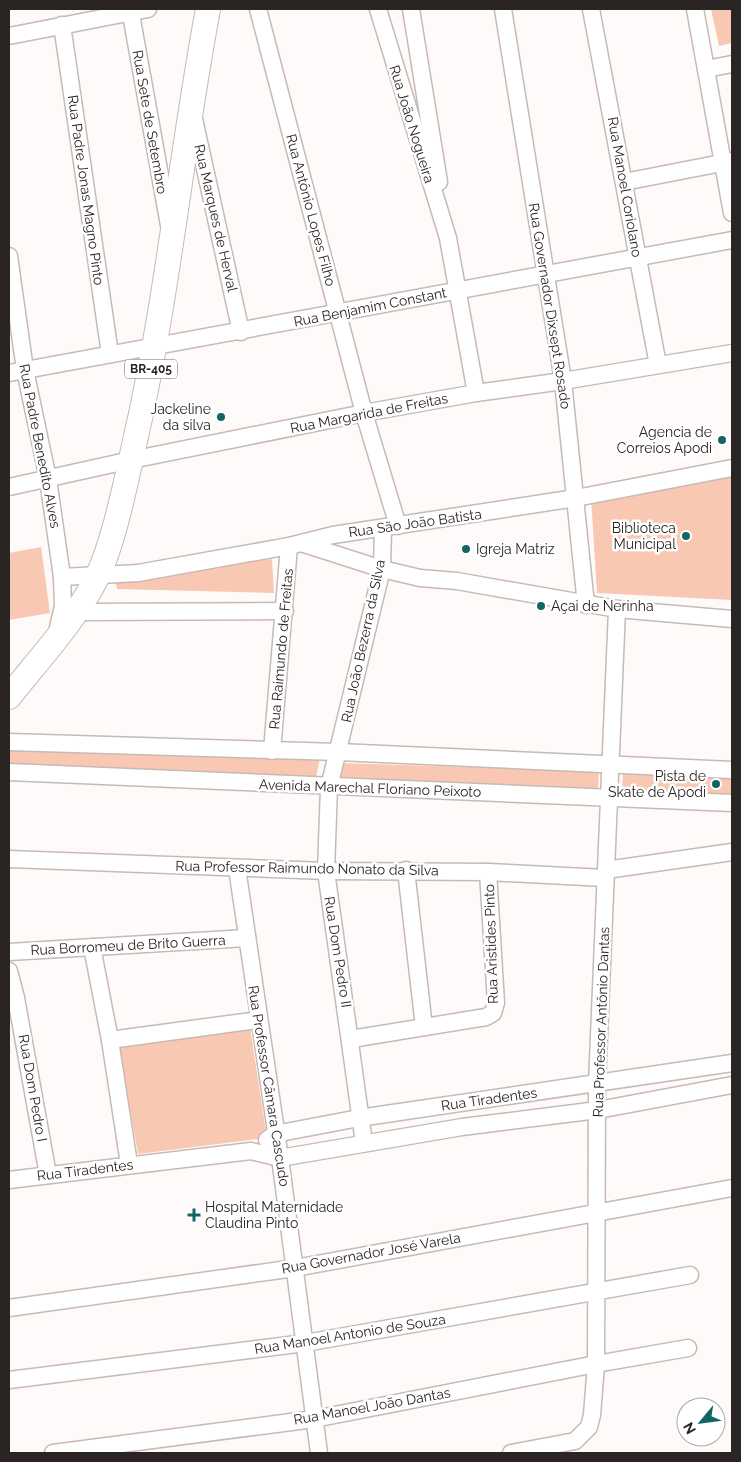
<svg xmlns="http://www.w3.org/2000/svg" width="741" height="1462" viewBox="0 0 741 1462" font-family="Raleway,sans-serif">
<style>
.green{fill:#f9c8b3}
.lines{fill:none;stroke-linecap:round;stroke-linejoin:round}
.minor-casing{stroke:#c7bab4;stroke-width:19}
.highway-casing{stroke:#c7bab4;stroke-width:26}
.minor{stroke:#fff;stroke-width:16}
.highway{stroke:#fff;stroke-width:24}
.poi-dot{fill:#156464;stroke:#fff;stroke-width:2}
.labels{text-anchor:middle;stroke-width:5;stroke-linejoin:round;paint-order:stroke}
.shield{fill:#fff;stroke:#6a6665;stroke-width:1}
.shield-label{font-size:12px;font-weight:bold;fill:#2a2523}
.street-label{font-size:14px;fill:#2a2523;stroke:#fff}
.poi-label{font-size:14px;fill:#2a2523;stroke:#fff;text-anchor:end}
</style>
<rect width="100%" height="100%" fill="#fdfaf9"/>
<g class="green">
<polygon points="711,9 732,9 732,43 719,46"/>
<polygon points="732,474 732,600 597,593 591,497"/>
<polygon points="41,547 50,613 9,620 9,553"/>
<polygon points="272,559 274,593 117,589 115,579"/>
<polygon points="9,748 320,758 315,782 9,768"/>
<polygon points="340,763 599,771 598,790 336,780"/>
<polygon points="623,772 732,774 732,796 622,794"/>
<polygon points="249,1021 267,1138 138,1154 118,1041"/>
</g>
<g class="lines">
<defs>
<g id="minor">
<polyline points="130,9 169,225"/>
<polyline points="258,9 364,413 398,526"/>
<polyline points="378,9 448,238 476,393"/>
<polyline points="411,9 439,182"/>
<polyline points="503,9 563,381 586,605"/>
<polyline points="591,9 658,365"/>
<polyline points="695,9 732,213"/>
<polyline points="62,25 110,354"/>
<polyline points="9,36 148,9"/>
<polyline points="706,69 732,64"/>
<polyline points="194,119 241,332"/>
<polyline points="624,182 732,161"/>
<polyline points="9,256 25,370 48,479 62,577 63,606 57,632"/>
<polyline points="9,373 732,240"/>
<polyline points="9,487 131,460 364,413 476,393 563,381 732,353"/>
<polyline points="304,544 382,569 420,578 457,581 617,609 732,619"/>
<polyline points="62,577 138,573 289,546 333,535 576,498 732,468"/>
<polyline points="77,612 285,611"/>
<polyline points="9,742 339,752 732,770"/>
<polyline points="272,751 289,546"/>
<polyline points="9,772 732,803"/>
<polyline points="9,859 326,871 488,872 605,878"/>
<polyline points="237,868 280,1158 319,1453"/>
<polyline points="406,870 424,1027"/>
<polyline points="606,870 732,852"/>
<polyline points="92,947 110,1040 129,1164"/>
<polyline points="9,952 247,938"/>
<polyline points="9,971 16,998 48,1175"/>
<polyline points="351,1039 486,1017 493,1013 496,1003 488,872"/>
<polyline points="110,1040 258,1020"/>
<polyline points="267,1140 275,1134 359,1118 732,1063"/>
<polyline points="364,1143 326,871 329,787 382,569 383,528"/>
<polyline points="9,1180 251,1151 280,1158 462,1127 598,1110 732,1085"/>
<polyline points="9,1308 295,1268 732,1188"/>
<polyline points="9,1380 305,1343 690,1275"/>
<polyline points="53,1453 314,1419 596,1364 688,1348"/>
<polyline points="511,1453 575,1441 589,1427 592,1415 596,1364 597,1084 617,609"/>
</g>
<path id="highway" d="M 9,697 C 39,659 74,622 96,579 C 114,543 126,481 135,441 C 168,298 181,152 208,9"/>
</defs>
<use href="#minor" class="minor-casing"/>
<use href="#highway" class="highway-casing"/>
<use href="#minor" class="minor"/>
<use href="#highway" class="highway"/>
</g>
<g class="poi-dot">
<circle cx="221" cy="417" r="5"/>
<circle cx="722" cy="440" r="5"/>
<circle cx="686" cy="536" r="5"/>
<circle cx="466" cy="549" r="5"/>
<circle cx="541" cy="606" r="5"/>
<circle cx="716" cy="784" r="5"/>
<path d="M191.5 1207.5h5v5h5v5h-5v5h-5v-5h-5v-5h5z"/>
</g>
<g class="labels">
<rect class="shield" x="125" y="359.5" width="52" height="19" rx="4"/>
<g class="shield-label">
<text x="151" y="373">BR-405</text>
</g>
<g class="street-label">
<text transform="translate(150 122) rotate(80)" y="5">Rua Sete de Setembro</text>
<text transform="translate(412 124) rotate(73)" y="5">Rua João Nogueira</text>
<text transform="translate(625 187) rotate(80)" y="5">Rua Manoel Coriolano</text>
<text transform="translate(86 190) rotate(82)" y="5">Rua Padre Jonas Magno Pinto</text>
<text transform="translate(311 210) rotate(75)" y="5">Rua Antônio Lopes Filho</text>
<text transform="translate(216 218) rotate(77)" y="5">Rua Marques de Herval</text>
<text transform="translate(550 306) rotate(81)" y="5">Rua Governador Dixsept Rosado</text>
<text transform="translate(370 307) rotate(-11)" y="5">Rua Benjamim Constant</text>
<text transform="translate(369 413) rotate(-11)" y="5">Rua Margarida de Freitas</text>
<text transform="translate(40 446) rotate(79)" y="5">Rua Padre Benedito Alves</text>
<text transform="translate(415 523) rotate(-8)" y="5">Rua São João Batista</text>
<text transform="translate(363 641) rotate(-78)" y="5">Rua João Bezerra da Silva</text>
<text transform="translate(281 649) rotate(-85)" y="5">Rua Raimundo de Freitas</text>
<text transform="translate(370 788) rotate(2)" y="5">Avenida Marechal Floriano Peixoto</text>
<text transform="translate(307 868) rotate(1)" y="5">Rua Professor Raimundo Nonato da Silva</text>
<text transform="translate(491 944) rotate(-92)" y="5">Rua Aristides Pinto</text>
<text transform="translate(128 945) rotate(-3)" y="5">Rua Borromeu de Brito Guerra</text>
<text transform="translate(338 952) rotate(81)" y="5">Rua Dom Pedro II</text>
<text transform="translate(601 1022) rotate(-88)" y="5">Rua Professor Antônio Dantas</text>
<text transform="translate(269 1086) rotate(81)" y="5">Rua Professor Câmara Cascudo</text>
<text transform="translate(33 1088) rotate(80)" y="5">Rua Dom Pedro I</text>
<text transform="translate(489 1099) rotate(-8)" y="5">Rua Tiradentes</text>
<text transform="translate(85 1170) rotate(-7)" y="5">Rua Tiradentes</text>
<text transform="translate(371 1253) rotate(-10)" y="5">Rua Governador José Varela</text>
<text transform="translate(350 1334) rotate(-9)" y="5">Rua Manoel Antonio de Souza</text>
<text transform="translate(372 1406) rotate(-10)" y="5">Rua Manoel João Dantas</text>
</g>
<g class="poi-label">
<text x="211" y="414">Jackeline<tspan x="211" dy="16">da silva</tspan></text>
<text x="712" y="437">Agencia de<tspan x="712" dy="16">Correios Apodi</tspan></text>
<text x="676" y="533">Biblioteca<tspan x="676" dy="16">Municipal</tspan></text>
<text x="476" y="554" text-anchor="start">Igreja Matriz</text>
<text x="551" y="611" text-anchor="start">Açai de Nerinha</text>
<text x="706" y="781">Pista de<tspan x="706" dy="16">Skate de Apodi</tspan></text>
<text x="205" y="1212" text-anchor="start">Hospital Maternidade<tspan x="205" dy="16">Claudina Pinto</tspan></text>
</g>
</g>
<rect width="741" height="1462" fill="none" stroke="#2a2523" stroke-width="20"/>
<g transform="translate(701 1422) rotate(241)"><circle r="24" fill="#ffffff" stroke="#aaa8a7"/>
<path d="M0-4L9 19L0 12L-9 19Z" fill="#156464"/>
<text y="-8" font-size="14" font-weight="bold" text-anchor="middle" fill="#2a2523">N</text>
</g>
</svg>
